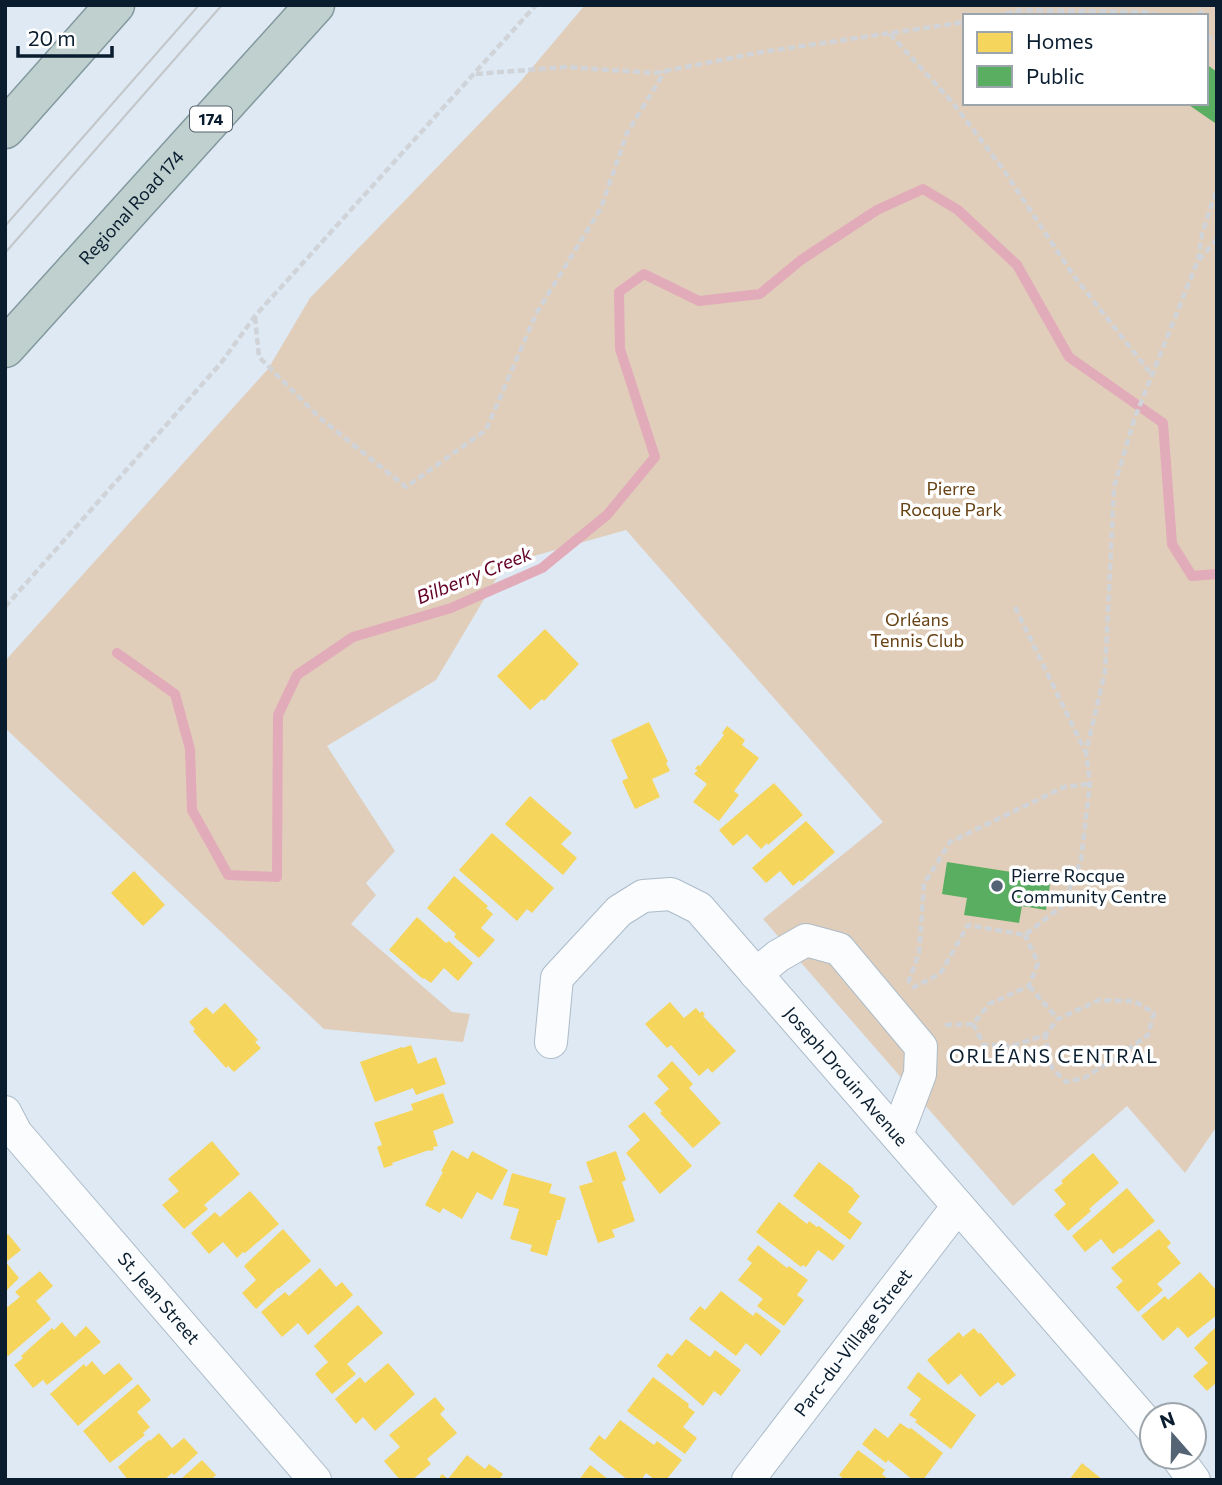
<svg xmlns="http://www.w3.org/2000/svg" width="1222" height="1485" viewBox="0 0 1222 1485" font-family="Commissioner,sans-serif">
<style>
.green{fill:#e0ceba;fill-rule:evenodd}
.homes{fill:#f6d55c}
.public{fill:#5aae61}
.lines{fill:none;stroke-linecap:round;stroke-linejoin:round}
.stream{stroke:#e2abb9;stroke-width:10}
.minor-casing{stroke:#acbbc9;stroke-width:34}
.highway-casing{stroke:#83999e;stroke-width:41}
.path{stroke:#d0d4d8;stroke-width:4.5;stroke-dasharray:7 3.5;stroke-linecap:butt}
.minor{stroke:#fafcfd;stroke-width:32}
.highway{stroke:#bfd0cf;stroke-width:38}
.tram{stroke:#c3c7ca;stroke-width:2}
.poi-dot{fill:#546474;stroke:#fff;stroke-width:2.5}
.labels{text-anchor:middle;stroke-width:7;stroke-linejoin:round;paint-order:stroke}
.shield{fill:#fff;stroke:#53616d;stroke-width:2}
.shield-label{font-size:16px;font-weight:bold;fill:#091d2f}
.street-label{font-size:18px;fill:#091d2f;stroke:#fff}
.park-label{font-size:18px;fill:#674214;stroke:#fff}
.poi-label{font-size:18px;fill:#091d2f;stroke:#fff;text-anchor:start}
.water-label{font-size:19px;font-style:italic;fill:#630026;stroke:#fff}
.neighbourhood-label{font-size:19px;letter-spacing:2px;fill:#091d2f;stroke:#fff}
</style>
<rect width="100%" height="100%" fill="#dee9f4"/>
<path class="green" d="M 585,5 L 1217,5 L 1217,1126 L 1185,1173 L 1127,1106 L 1013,1206 L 763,919 L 883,822 L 626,530 L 505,564 L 436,680 L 327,746 L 395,851 L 366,883 L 376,895 L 351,924 L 452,1012 L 470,1014 L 463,1042 L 324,1029 L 5,728 L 5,661 L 268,369 L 310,298 L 520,82 ZM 965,16 L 1206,16 L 1206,103 L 965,103 Z"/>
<g class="homes">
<polygon points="545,629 579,664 544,701 542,699 530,710 497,676"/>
<polygon points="649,722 668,762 666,763 670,771 652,779 660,797 635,809 622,781 628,778 611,740"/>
<polygon points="727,726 745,740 742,745 759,758 734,791 739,795 719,821 693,802 707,784 694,774 698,770 695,769 698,765 700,766 724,735 722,733"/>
<polygon points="774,783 803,815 768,845 767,843 761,849 747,834 733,846 719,830"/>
<polygon points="530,796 572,833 561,844 577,858 563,875 505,824"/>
<polygon points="806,821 835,852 801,882 800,880 793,886 780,871 766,883 752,868"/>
<polygon points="492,833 554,888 532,913 527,909 517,921 459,870"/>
<polygon points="134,871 165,905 143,926 111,893"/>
<polygon points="454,876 488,906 486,908 493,914 481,928 495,940 479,958 454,937 456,934 427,908"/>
<polygon points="417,917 446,943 449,941 473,963 458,981 444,968 431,983 424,978 423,979 389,950"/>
<polygon points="670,1002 684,1018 696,1008 700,1013 702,1011 705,1014 703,1016 736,1051 712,1073 708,1068 699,1076 671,1045 667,1048 645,1024"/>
<polygon points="225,1003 258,1040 255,1042 261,1048 234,1072 228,1066 226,1068 193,1031 195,1029 189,1022 206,1007 213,1014"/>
<polygon points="411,1045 418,1064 436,1057 446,1084 416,1095 413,1088 375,1102 360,1062 402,1047 403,1048"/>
<polygon points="672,1061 693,1084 689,1088 721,1123 693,1148 660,1113 662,1111 654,1103 669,1089 657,1076"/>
<polygon points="443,1093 454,1123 433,1131 438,1146 433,1147 434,1150 429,1151 429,1150 392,1163 393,1165 384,1168 377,1147 382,1145 374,1123 413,1110 411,1104"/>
<polygon points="644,1112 692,1166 660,1194 626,1153 640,1140 628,1126"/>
<polygon points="212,1141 240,1174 204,1205 208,1209 184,1229 162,1205 179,1191 168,1179"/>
<polygon points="452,1150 468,1159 472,1151 508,1170 492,1200 477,1192 462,1219 443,1208 440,1213 425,1205 443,1172 441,1171"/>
<polygon points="616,1151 626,1180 622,1182 635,1221 612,1230 615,1237 598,1243 579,1186 593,1182 586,1162"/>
<polygon points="1093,1153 1119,1183 1089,1209 1091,1211 1068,1231 1054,1215 1066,1204 1054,1190 1063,1183 1061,1181"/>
<polygon points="819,1162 854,1189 853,1190 860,1196 848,1212 862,1223 850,1240 793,1196"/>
<polygon points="512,1173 552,1184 549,1193 566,1198 560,1220 557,1220 547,1256 530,1251 532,1245 510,1239 519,1209 503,1205"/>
<polygon points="1127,1188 1155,1221 1121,1249 1120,1248 1113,1254 1101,1239 1085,1252 1072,1236"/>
<polygon points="250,1191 279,1224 245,1253 243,1252 237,1258 223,1242 209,1254 191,1233 215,1212 220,1217"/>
<polygon points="779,1202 807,1224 809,1221 817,1227 819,1226 845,1246 833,1261 818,1250 806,1267 803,1265 801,1267 756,1232"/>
<polygon points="283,1229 311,1261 279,1288 278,1288 256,1309 242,1293 256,1280 244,1266"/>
<polygon points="1159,1229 1171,1243 1167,1247 1181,1263 1157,1284 1163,1290 1138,1312 1116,1287 1123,1281 1111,1268"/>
<polygon points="8,1234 21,1250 6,1262 19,1278 5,1292 5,1237"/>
<polygon points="758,1245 787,1268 789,1266 808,1280 797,1295 804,1300 784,1326 757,1306 763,1299 738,1280 752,1263 747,1259"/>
<polygon points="320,1268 336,1287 342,1282 353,1295 308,1335 298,1323 282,1337 261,1312 285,1292 289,1296"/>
<polygon points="40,1271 53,1286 36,1301 51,1319 8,1356 5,1353 5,1309 20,1297 15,1292"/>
<polygon points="1200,1272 1217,1291 1217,1315 1188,1338 1178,1327 1163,1341 1141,1316 1165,1296 1168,1300"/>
<polygon points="721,1291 753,1316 756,1312 781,1331 761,1356 746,1343 736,1356 689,1319 700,1306 705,1310"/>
<polygon points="358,1305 383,1333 347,1364 356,1374 332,1394 315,1374 328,1362 314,1346"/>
<polygon points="62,1322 75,1337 86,1326 101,1342 47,1385 43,1380 33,1388 14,1365 23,1358 21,1356 52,1328 54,1330"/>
<polygon points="1217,1326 1217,1382 1207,1391 1193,1376 1208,1363 1194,1348"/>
<polygon points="974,1328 979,1334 980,1332 1016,1375 1002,1386 998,1382 980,1397 961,1374 948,1385 927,1360 959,1332 963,1337"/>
<polygon points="686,1339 710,1357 715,1350 741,1370 721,1396 714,1391 703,1406 657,1366 667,1353 672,1356"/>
<polygon points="92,1361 104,1375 119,1363 133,1379 78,1426 50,1394 84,1364 86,1367"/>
<polygon points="388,1363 415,1394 375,1431 363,1417 356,1424 335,1399 360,1377 365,1383"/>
<polygon points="918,1372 976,1415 951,1449 915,1422 917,1420 909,1415 921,1399 907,1388"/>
<polygon points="653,1377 689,1404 688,1407 695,1412 683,1427 697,1438 685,1454 627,1411"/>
<polygon points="138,1384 151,1400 137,1412 150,1427 143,1433 145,1435 110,1463 83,1431"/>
<polygon points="435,1397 445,1409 440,1414 457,1433 427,1459 431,1464 412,1480 400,1480 384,1461 400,1447 389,1435"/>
<polygon points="620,1420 654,1445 657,1441 682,1460 666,1480 655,1480 646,1473 641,1480 628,1480 595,1454 596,1454 589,1449 599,1435 605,1440"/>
<polygon points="900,1423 909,1429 911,1428 943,1453 923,1480 913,1480 888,1460 886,1463 862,1444 875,1428 888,1438"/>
<polygon points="159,1433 172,1448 184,1438 198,1453 174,1475 172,1473 164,1480 128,1480 118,1467 149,1440 150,1441"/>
<polygon points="858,1450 885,1470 882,1474 889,1480 845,1480 839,1475"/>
<polygon points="467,1455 485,1469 489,1464 503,1474 499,1480 438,1480 442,1474 448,1479"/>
<polygon points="202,1460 216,1475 211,1480 180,1480"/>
<polygon points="1082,1463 1103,1480 1069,1480"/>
<polygon points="590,1465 594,1468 609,1480 579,1480"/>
</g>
<g class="public">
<polygon points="1206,64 1217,72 1217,119 1215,123 1186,103 1206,103"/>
<polygon points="947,862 1051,878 1046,910 1022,906 1019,923 964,915 967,898 942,894"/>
</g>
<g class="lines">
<polyline class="stream" points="117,653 175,694 190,749 192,810 228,875 277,877 278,715 297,675 353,637 451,608 542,568 607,515 655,457 620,349 619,292 644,274 699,301 760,294 801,260 877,210 923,189 958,210 1017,265 1069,357 1163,423 1172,544 1192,576 1217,574"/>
<defs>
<g id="minor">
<polyline points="756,974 778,956 806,940 839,949 921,1047 920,1074 897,1135"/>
<path id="s1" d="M 551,1042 L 557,978 L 619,911 L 643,896 L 671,894 L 699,908 L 1152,1429"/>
<path id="s2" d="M 5,1112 L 16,1133 L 315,1480"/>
<polyline points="1177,1457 1194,1480"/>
<path id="s3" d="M 748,1480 L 958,1206"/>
</g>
<g id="highway">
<polyline points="5,129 115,5"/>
<path id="s4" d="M 5,348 L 315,5"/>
</g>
</defs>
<use href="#minor" class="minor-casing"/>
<use href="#highway" class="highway-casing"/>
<g class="path">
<polyline points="995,16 1022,10 1145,12 1158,16"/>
<polyline points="1198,16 1205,5"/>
<polyline points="890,34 953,103 1003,169 1073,275 1151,374"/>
<polyline points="1206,35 1217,43"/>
<polyline points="476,74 565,67 655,73 762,52 965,22"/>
<polyline points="1199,260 1217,239"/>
<polyline points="255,317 259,357 320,418 406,487 486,430 536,314 601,208 627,133 665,71"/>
<polyline points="5,607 221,363 255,316 536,5"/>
<polyline points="1015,607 1085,751"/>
<polyline points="908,983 919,953 924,884 950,842 1064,787 1090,784"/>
<polyline points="1029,986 1058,1019"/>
<polyline points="912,988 940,974 968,925 1025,935 1062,906 1081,860 1090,784 1086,752 1105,672 1114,487 1134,420 1198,260 1202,234 1217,188"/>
<polyline points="973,1024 984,1045 1012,1046 1045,1035 1058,1019 1099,1000 1134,1001 1154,1013 1148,1035 1116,1058 1084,1078 1066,1082 1052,1068 1045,1035"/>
<polyline points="945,1025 973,1024 989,1004 1029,986 1038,963 1025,935"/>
</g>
<use href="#minor" class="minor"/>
<use href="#highway" class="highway"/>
<g class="tram">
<polyline points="5,226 199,5"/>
<polyline points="5,253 222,5"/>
</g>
</g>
<circle class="poi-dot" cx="997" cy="886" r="7"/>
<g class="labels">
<rect class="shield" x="190" y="106.5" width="42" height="25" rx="5"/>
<g class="shield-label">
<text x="211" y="125">174</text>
</g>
<g class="street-label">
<text dy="6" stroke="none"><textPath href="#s4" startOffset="189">Regional Road 174</textPath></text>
<text dy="6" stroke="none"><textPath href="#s1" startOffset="467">Joseph Drouin Avenue</textPath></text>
<text dy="6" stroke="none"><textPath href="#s2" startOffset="242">St. Jean Street</textPath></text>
<text dy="6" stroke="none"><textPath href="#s3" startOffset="173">Parc-du-Village Street</textPath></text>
</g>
<g class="park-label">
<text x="951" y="495">Pierre<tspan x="951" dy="21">Rocque Park</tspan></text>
<text x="917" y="626">Orléans<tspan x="917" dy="21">Tennis Club</tspan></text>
</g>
<g class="poi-label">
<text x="1011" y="882">Pierre Rocque<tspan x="1011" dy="21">Community Centre</tspan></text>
</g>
<g class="water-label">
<text transform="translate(474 575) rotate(-22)" y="7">Bilberry Creek</text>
</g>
<g class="neighbourhood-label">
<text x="1054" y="1063">ORLÉANS CENTRAL</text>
</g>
</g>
<rect width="1222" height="1485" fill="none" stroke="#091d2f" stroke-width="14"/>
<rect x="963" y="14" width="245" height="91" fill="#ffffff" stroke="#9da5ac" stroke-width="2"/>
<rect x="977" y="32" width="35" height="21" fill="#f6d55c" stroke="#9da5ac" stroke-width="2"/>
<text x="1026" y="49" font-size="21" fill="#091d2f">Homes</text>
<rect x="977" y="66" width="35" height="21" fill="#5aae61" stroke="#9da5ac" stroke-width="2"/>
<text x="1026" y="84" font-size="21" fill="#091d2f">Public</text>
<g transform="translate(1173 1436) rotate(340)"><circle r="33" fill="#ffffff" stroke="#9da5ac" stroke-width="2"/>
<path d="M0-5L12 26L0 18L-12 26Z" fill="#546474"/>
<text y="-10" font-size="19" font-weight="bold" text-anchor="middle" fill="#091d2f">N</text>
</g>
<path d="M18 46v10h94v-10" fill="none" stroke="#091d2f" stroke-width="3.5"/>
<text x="28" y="46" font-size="21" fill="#091d2f" stroke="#ffffff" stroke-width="5" paint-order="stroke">20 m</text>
</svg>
